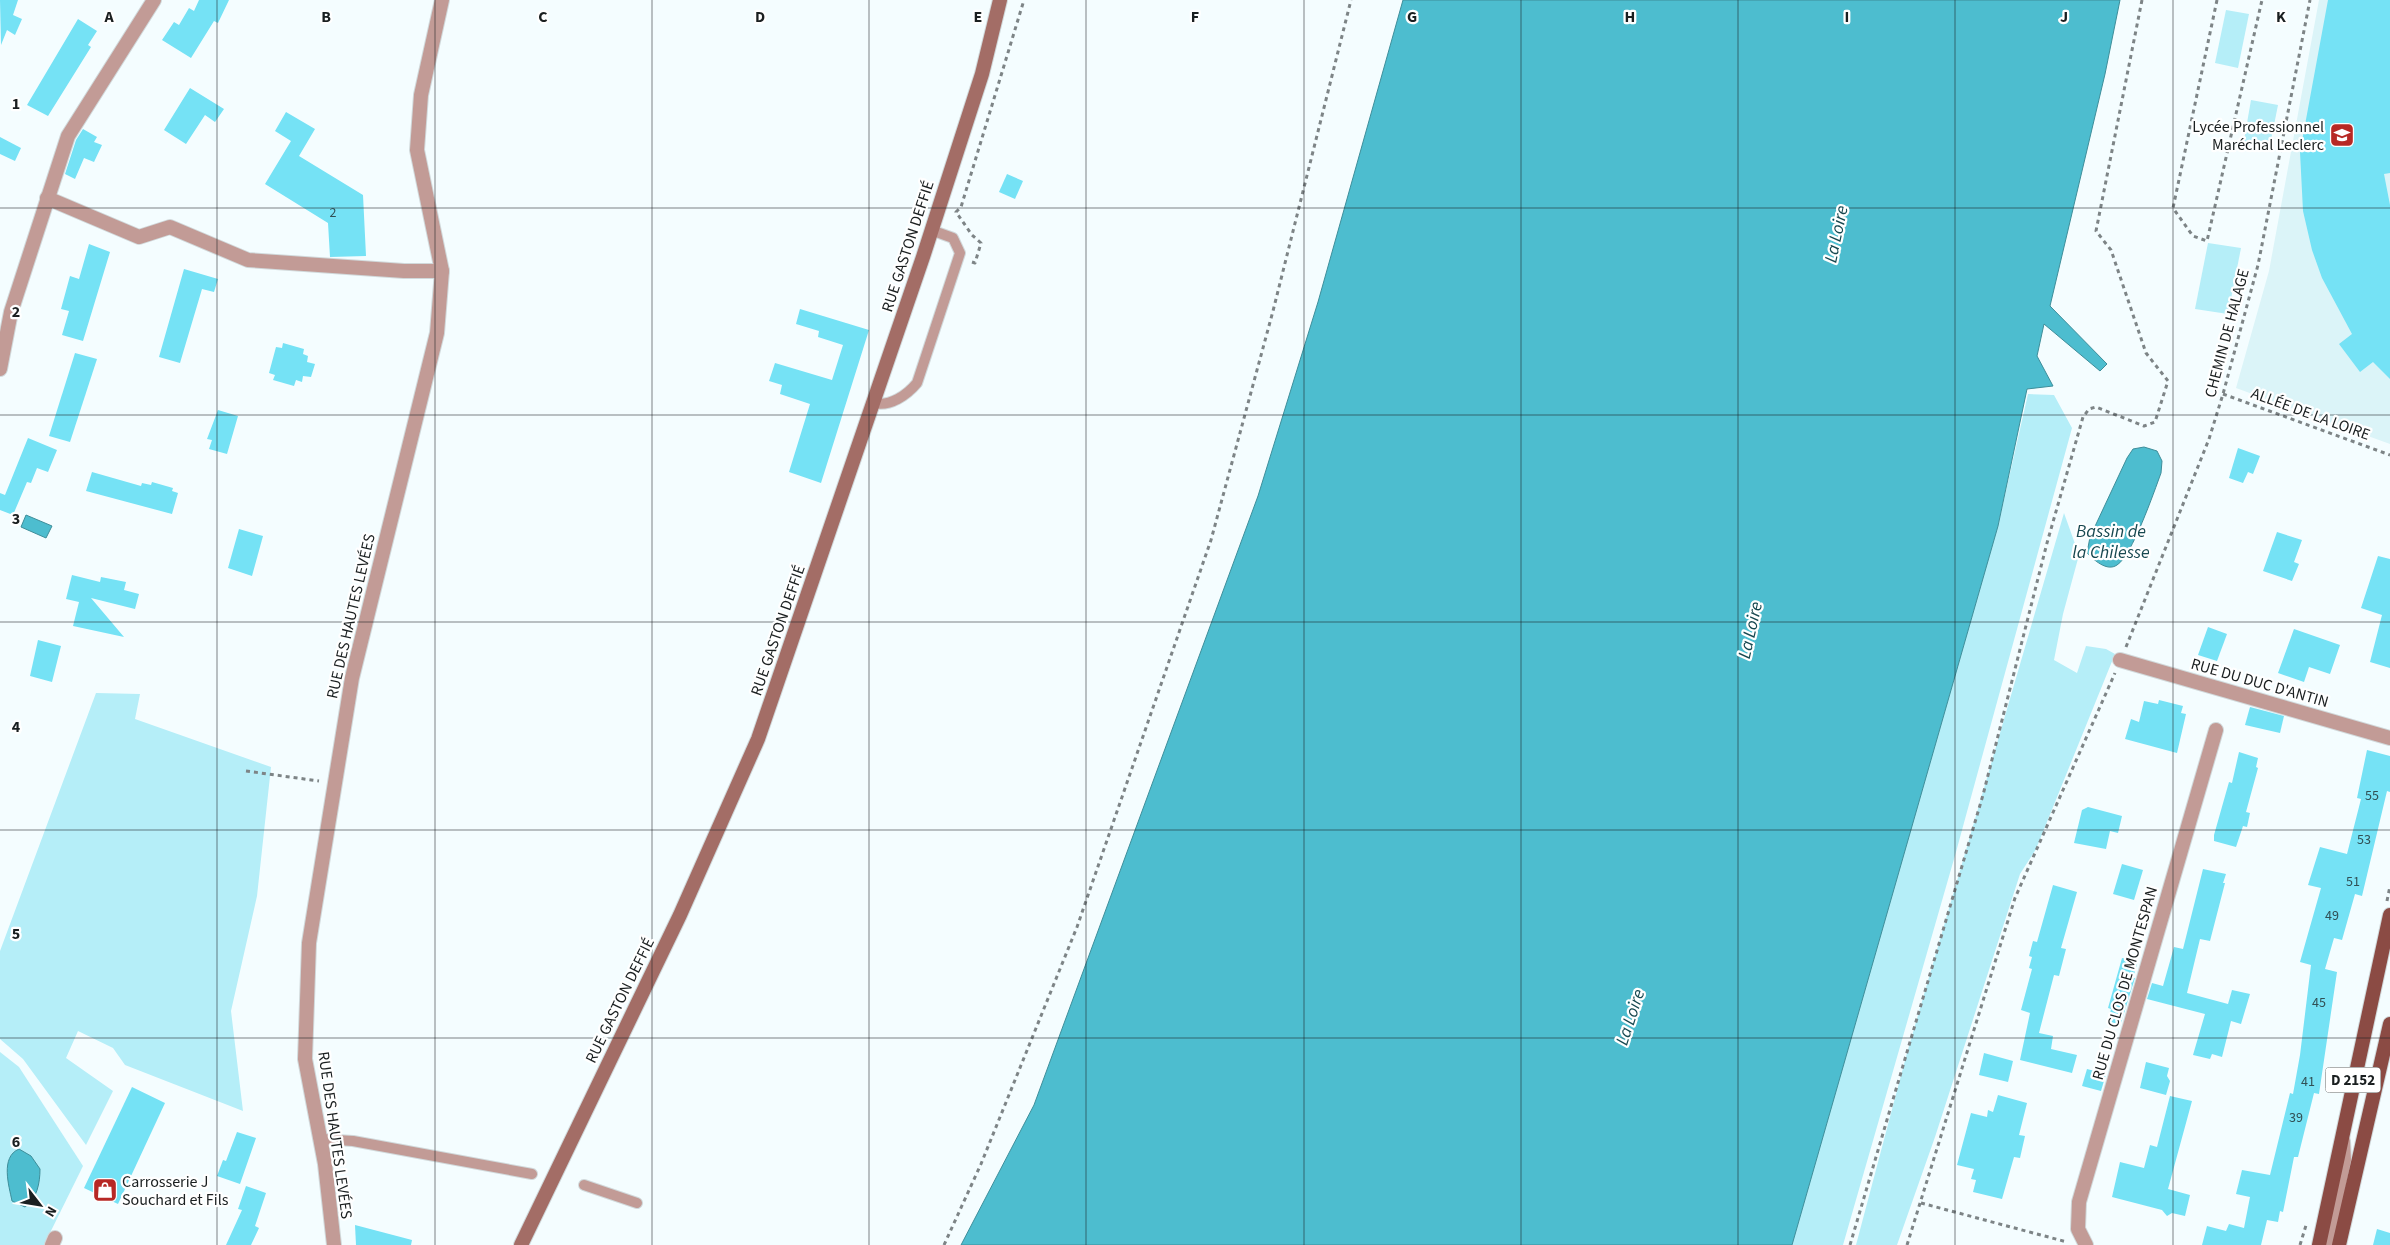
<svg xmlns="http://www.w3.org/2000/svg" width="2390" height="1245" viewBox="0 0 2390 1245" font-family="'Source Sans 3',sans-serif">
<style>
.built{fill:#dbf4f8}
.green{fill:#b5eef8}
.water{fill:#4dbdcf;stroke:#3e8e9a}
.building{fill:#75e2f5}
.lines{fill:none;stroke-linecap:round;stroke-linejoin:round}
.service-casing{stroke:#d1d9db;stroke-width:12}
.minor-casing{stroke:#d1d9db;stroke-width:16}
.secondary-casing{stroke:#d1d9db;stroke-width:16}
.primary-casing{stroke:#d1d9db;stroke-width:16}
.path{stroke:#7d8486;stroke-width:3;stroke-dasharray:4 4;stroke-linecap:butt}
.service{stroke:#c29b96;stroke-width:10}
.minor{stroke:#c29b96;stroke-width:14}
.secondary{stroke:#a36d66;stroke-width:14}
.primary{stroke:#8b4b44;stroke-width:14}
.grid{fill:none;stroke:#1a1f20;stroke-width:1;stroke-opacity:0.55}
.labels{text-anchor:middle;stroke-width:4.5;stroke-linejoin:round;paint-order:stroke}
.number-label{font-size:14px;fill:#315055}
.shield{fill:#fff;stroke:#5f6263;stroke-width:1}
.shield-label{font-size:15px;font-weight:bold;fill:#1a1f20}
.poi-label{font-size:16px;fill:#1a1f20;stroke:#fff;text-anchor:end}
.street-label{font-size:16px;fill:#1a1f20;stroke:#fff}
.water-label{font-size:18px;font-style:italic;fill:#174850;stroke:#fff}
.grid-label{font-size:16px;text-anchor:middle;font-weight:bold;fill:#1a1f20;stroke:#fff;stroke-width:4.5;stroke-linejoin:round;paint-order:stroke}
</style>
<rect width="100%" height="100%" fill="#f4fdff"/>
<polygon class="built" points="2319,0 2390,0 2390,444 2236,388 2269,271"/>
<g class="green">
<polygon points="2226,10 2249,14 2238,68 2215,63"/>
<polygon points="2251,100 2278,105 2269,150 2243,146"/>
<polygon points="2208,243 2241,248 2228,314 2195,309"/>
<polygon points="2028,394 2054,395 2072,428 1956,852 1843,1245 1792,1245 1998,526"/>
<polygon points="2064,513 2079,555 2063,614 2054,660 2077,673 2086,646 2106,649 2115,654 2036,849 2020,874 1935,1137 1897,1245 1856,1245 1907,1053"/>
<polygon points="96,693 140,694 135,719 271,767 257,896 231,1011 243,1111 125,1065 113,1048 78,1031 66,1058 113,1091 86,1145 23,1059 0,1039 0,951"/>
<polygon points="0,1052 19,1067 83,1166 44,1245 0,1245"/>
</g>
<g class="water">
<polygon points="1403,0 2120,0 2105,74 2050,306 2107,364 2100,371 2044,324 2037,356 2053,386 2027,389 1998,526 1792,1245 961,1245 1034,1105 1258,496 1318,302"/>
<path d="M 2144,447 L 2157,451 L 2162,461 L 2161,473 C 2154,492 2132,556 2117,565 C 2107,572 2094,560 2087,553 L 2090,537 L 2127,458 L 2133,449 Z"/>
<polygon points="26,515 52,526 46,538 21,527"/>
<path d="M 19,1149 L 31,1156 L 40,1169 C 40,1183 37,1199 25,1207 L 12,1201 C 9,1186 0,1157 19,1149 Z"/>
</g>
<g class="building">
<polygon points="0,0 18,0 13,15 22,19 15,35 7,30 1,45"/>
<polygon points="199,0 229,0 218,23 214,21 191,58 162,40 174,22 179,25 189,8 194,11"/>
<polygon points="2328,0 2390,0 2390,173 2384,174 2390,205 2390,379 2373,362 2360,372 2339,344 2352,334 2322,278 2312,250 2303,211 2300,152"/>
<polygon points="78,19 97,31 88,45 91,47 48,116 27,105"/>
<polygon points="190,88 224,109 215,122 205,115 186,144 164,130"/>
<polygon points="286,112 315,129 299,156 363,195 366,256 330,257 328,223 265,184 291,141 275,131"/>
<polygon points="83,129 97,137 94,142 102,145 94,162 84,158 75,179 65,174 76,140"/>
<polygon points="0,137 21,148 15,161 0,154"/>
<polygon points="1007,174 1023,181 1015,199 999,192"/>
<polygon points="89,244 110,252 83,341 62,335 69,311 61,309 70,276 79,279"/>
<polygon points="184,269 218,279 214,292 202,289 180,363 159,357"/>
<polygon points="800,309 869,330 821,483 789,472 810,404 780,394 782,385 769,381 775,363 832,380 843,345 818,337 819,331 796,324"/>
<polygon points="283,343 304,349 303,354 308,356 307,362 315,364 311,377 303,376 302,382 296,380 294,386 273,380 275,375 269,373 276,347 282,348"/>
<polygon points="75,353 97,359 70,442 49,436"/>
<polygon points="218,410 238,416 227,454 209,449 212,440 207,439"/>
<polygon points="28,438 57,450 48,472 37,468 31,483 27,482 13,515 0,510 0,493 5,495"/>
<polygon points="2238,448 2260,456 2253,474 2248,472 2243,483 2229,478"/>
<polygon points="92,472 141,486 142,483 151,485 152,482 173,488 172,491 178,493 172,514 86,491"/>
<polygon points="239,529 263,536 252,576 228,568"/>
<polygon points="2277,532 2302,540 2294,562 2299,564 2292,581 2263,571"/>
<polygon points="2378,556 2390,559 2390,668 2370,662 2382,615 2361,608"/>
<polygon points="72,575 100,582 101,577 126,582 124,590 139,594 135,609 91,598 124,637 73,626 79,602 66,599"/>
<polygon points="2208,627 2227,634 2217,661 2198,655"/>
<polygon points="2294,629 2340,645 2330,674 2309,667 2304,682 2278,673"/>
<polygon points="38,640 61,646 52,682 30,676"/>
<polygon points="2159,700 2183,706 2181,713 2186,714 2177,753 2125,739 2131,719 2139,722 2144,701 2158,704"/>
<polygon points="2250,707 2284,716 2280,733 2245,725"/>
<polygon points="2367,750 2390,756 2390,792 2387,791 2362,896 2355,894 2342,940 2334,938 2325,969 2337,972 2319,1094 2314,1093 2298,1157 2294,1157 2283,1212 2280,1211 2278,1222 2267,1220 2261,1245 2202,1245 2207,1226 2226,1231 2229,1224 2244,1228 2250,1197 2236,1194 2242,1170 2270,1175 2290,1093 2293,1094 2300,1055 2311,965 2300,962 2321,888 2308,885 2320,847 2347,854 2361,799 2357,798"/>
<polygon points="2239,752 2258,758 2256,767 2258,768 2246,812 2250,813 2247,827 2243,826 2236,847 2214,841 2214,835 2229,782 2232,783"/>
<polygon points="2088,807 2122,816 2118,833 2110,831 2106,849 2074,843 2082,810"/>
<polygon points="2122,864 2143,870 2134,900 2113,894"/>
<polygon points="2203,869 2226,874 2223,883 2225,883 2210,941 2200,939 2187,993 2228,1004 2232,990 2250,994 2241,1024 2231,1021 2222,1057 2212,1054 2210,1059 2193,1055 2205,1014 2147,999 2152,983 2163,986 2174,947 2183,949"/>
<polygon points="2053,885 2077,892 2061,948 2066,949 2059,976 2054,975 2039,1033 2053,1036 2051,1049 2077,1055 2072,1073 2020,1060 2030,1013 2021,1010 2032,969 2029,968 2032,957 2029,956 2033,941 2037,942"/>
<polygon points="2122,958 2138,961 2133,978 2135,978 2120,1026 2108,1023 2111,1009 2108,1008"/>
<polygon points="1984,1053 2013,1061 2008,1082 1979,1075"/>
<polygon points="2146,1062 2169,1068 2167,1076 2170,1081 2166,1095 2140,1088"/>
<polygon points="2087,1069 2106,1074 2101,1091 2082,1086"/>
<polygon points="132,1087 165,1103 118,1204 84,1188"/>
<polygon points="1998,1095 2027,1103 2019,1135 2025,1136 2020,1158 2014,1157 2002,1199 1973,1192 1976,1180 1971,1179 1974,1169 1957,1165 1971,1113 1987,1117 1988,1110 1993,1112"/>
<polygon points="2170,1096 2192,1101 2168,1189 2190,1195 2185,1216 2172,1213 2167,1216 2162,1210 2112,1197 2120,1162 2144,1168 2150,1145 2157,1147"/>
<polygon points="237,1132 256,1138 240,1184 217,1176 223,1160 226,1161"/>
<polygon points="246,1186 266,1193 255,1226 259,1228 251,1245 226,1245 242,1210 238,1209"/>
<polygon points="355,1225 412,1240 411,1245 356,1245"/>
<polygon points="2377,1229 2390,1233 2390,1245 2373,1245"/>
</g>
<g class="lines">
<defs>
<g id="service">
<path d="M 874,403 C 890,407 907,395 917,383 L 960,253 L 953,238 L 931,230"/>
<polyline points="321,1139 353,1141 532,1174"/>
<polyline points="584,1185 637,1203"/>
</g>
<g id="minor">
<polyline points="47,198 139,237 170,227 248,260 404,271 442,271"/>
<polyline points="0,369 11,312 68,136 154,0"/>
<polyline points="2120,660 2390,738"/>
<polyline points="52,1245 55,1238"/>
<polyline points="334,1245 325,1164 305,1059 309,943 352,678 437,333 442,271 417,150 421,95 442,0"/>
<polyline points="2086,1245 2078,1229 2079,1202 2216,730"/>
<polyline points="2327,1245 2344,1160 2343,1141"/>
</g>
<polyline id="secondary" points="521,1245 680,915 758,739 923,257 982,74 1000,0"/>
<g id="primary">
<polyline points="2319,1245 2390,915"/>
<polyline points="2339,1245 2390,1024"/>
</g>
</defs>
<use href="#service" class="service-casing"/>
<use href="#minor" class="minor-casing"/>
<use href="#secondary" class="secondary-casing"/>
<use href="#primary" class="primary-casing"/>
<g class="path">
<polyline points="2217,0 2173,208 2193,236 2207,241 2262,0"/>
<polyline points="972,262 975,263 981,243 972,235 956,212 961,207 1024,0"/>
<polyline points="2223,394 2390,455"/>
<polyline points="2126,647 2209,439 2223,394 2258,265 2310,0"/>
<polyline points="246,771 319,781"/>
<polyline points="2387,901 2390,886"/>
<polyline points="1921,1203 2067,1242"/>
<polyline points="944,1245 981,1164 1077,927 1211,540 1273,311 1351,0"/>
<polyline points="1850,1245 1983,795 2047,543 2083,417 2089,409 2096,407 2144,426 2155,422 2168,381 2146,353 2111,250 2096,231 2142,0"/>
<polyline points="1907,1245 2015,898 2115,673"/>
<polyline points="2300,1245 2307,1222"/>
</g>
<use href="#service" class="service"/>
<use href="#minor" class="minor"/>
<use href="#secondary" class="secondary"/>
<use href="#primary" class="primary"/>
</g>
<path class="grid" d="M 217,0 L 217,1245M 435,0 L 435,1245M 652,0 L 652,1245M 869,0 L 869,1245M 1086,0 L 1086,1245M 1304,0 L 1304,1245M 1521,0 L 1521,1245M 1738,0 L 1738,1245M 1955,0 L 1955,1245M 2173,0 L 2173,1245M 0,208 L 2390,208M 0,415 L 2390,415M 0,622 L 2390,622M 0,830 L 2390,830M 0,1038 L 2390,1038"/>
<defs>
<symbol id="school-square" viewBox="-11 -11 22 22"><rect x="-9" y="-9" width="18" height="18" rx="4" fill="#b72825" stroke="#fff"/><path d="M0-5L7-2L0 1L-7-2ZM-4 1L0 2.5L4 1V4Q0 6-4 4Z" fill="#fff"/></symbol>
<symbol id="shop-square" viewBox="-11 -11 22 22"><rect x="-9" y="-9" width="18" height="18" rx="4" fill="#b72825" stroke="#fff"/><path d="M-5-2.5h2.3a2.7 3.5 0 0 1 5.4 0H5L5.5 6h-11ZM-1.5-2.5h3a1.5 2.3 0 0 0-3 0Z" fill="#fff"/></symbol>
</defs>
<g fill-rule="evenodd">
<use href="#school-square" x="2328" y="121" width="28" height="28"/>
<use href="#shop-square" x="91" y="1176" width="28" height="28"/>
</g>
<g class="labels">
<g class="number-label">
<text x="333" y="217">2</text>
<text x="2372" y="800">55</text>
<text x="2364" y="844">53</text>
<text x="2353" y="886">51</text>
<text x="2332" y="920">49</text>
<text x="2319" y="1007">45</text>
<text x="2308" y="1086">41</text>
<text x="2296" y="1122">39</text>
</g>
<rect class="shield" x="2325.5" y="1067.5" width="55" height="25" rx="4"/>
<g class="shield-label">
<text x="2353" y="1085">D 2152</text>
</g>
<g class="poi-label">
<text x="2324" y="132">Lycée Professionnel<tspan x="2324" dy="18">Maréchal Leclerc</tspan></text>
<text x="122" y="1187" text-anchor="start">Carrosserie J<tspan x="122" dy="18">Souchard et Fils</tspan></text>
</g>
<g class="street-label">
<text transform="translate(907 246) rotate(-72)" y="6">RUE GASTON DEFFIÉ</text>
<text transform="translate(2226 333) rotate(-75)" y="6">CHEMIN DE HALAGE</text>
<text transform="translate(2311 413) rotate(20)" y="6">ALLÉE DE LA LOIRE</text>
<text transform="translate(350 616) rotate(-77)" y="6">RUE DES HAUTES LEVÉES</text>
<text transform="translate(777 630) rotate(-71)" y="6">RUE GASTON DEFFIÉ</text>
<text transform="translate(2260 682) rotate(16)" y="6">RUE DU DUC D'ANTIN</text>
<text transform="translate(2124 983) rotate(-74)" y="6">RUE DU CLOS DE MONTESPAN</text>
<text transform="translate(619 1000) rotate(-64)" y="6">RUE GASTON DEFFIÉ</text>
<text transform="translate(336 1135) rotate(82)" y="6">RUE DES HAUTES LEVÉES</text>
</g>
<g class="water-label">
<text transform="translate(1836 234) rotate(-78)" y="6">La Loire</text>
<text x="2111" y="537">Bassin de<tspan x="2111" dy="21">la Chilesse</tspan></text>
<text transform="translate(1750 630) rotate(-77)" y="6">La Loire</text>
<text transform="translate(1630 1017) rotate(-72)" y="6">La Loire</text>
</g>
</g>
<g class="grid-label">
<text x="109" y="22">A</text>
<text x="326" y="22">B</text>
<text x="543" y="22">C</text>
<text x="760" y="22">D</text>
<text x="978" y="22">E</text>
<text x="1195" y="22">F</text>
<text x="1412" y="22">G</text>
<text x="1630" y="22">H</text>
<text x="1847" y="22">I</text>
<text x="2064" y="22">J</text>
<text x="2281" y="22">K</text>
<text x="16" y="109">1</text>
<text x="16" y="317">2</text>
<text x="16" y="524">3</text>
<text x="16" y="732">4</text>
<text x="16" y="939">5</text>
<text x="16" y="1147">6</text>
</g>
<g transform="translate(40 1205) rotate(121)" stroke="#ffffff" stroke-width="4" paint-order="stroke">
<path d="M0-4L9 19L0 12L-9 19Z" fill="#1a1f20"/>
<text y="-8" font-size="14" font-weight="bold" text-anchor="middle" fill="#1a1f20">N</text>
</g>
</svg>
